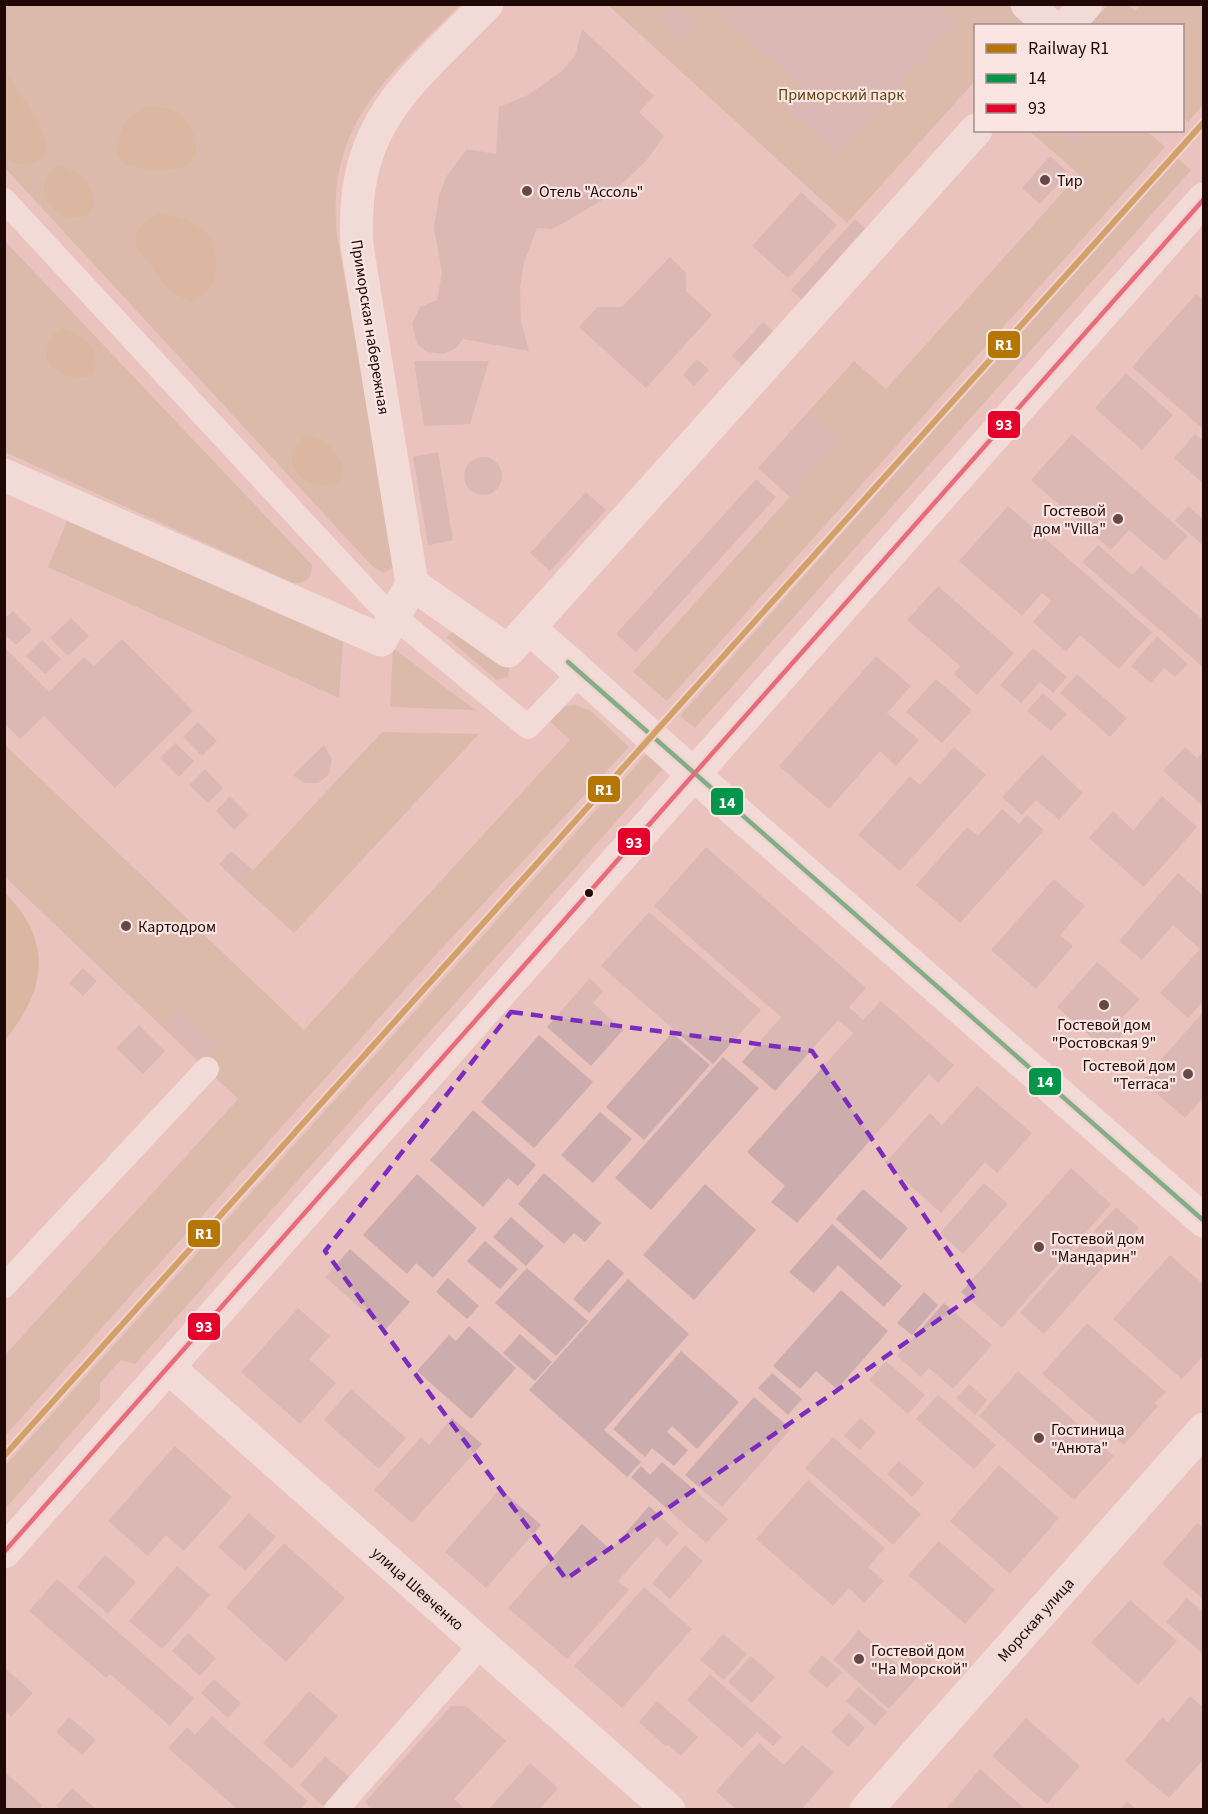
<svg xmlns="http://www.w3.org/2000/svg" width="1208" height="1814" viewBox="0 0 1208 1814" font-family="'Source Sans 3',sans-serif">
<style>
.green{fill:#caaf97}
.forest{fill:#c9a87e}
.building{fill:#ccacac}
.lines{fill:none;stroke-linecap:round;stroke-linejoin:round}
.service{stroke:#fcf6f5;stroke-width:24}
.pedestrian{stroke:#fcf6f5;stroke-width:33}
.minor{stroke:#fcf6f5;stroke-width:33}
.tertiary{stroke:#fcf6f5;stroke-width:33}
.bus-1-casing{stroke:#fbe5e2;stroke-width:9}
.bus-2-casing{stroke:#fbe5e2;stroke-width:9}
.bus-1{stroke:#03964a;stroke-width:4.5}
.bus-2{stroke:#e4002b;stroke-width:4.5}
.rail-1-casing{stroke:#fbe5e2;stroke-width:10}
.rail-1{stroke:#b67702;stroke-width:6}
.marked{fill:none;stroke:#7b2cbf;stroke-width:4.5;stroke-dasharray:12 8;stroke-linejoin:round}
.poi-dot{fill:#664946;stroke:#fbe5e2;stroke-width:2}
.bus-dot{fill:#1f0806;stroke:#fbe5e2;stroke-width:2}
.labels{text-anchor:middle;stroke-width:4.5;stroke-linejoin:round;paint-order:stroke}
.park-label{font-size:16px;fill:#5b460e;stroke:#fbe5e2}
.poi-label{font-size:16px;fill:#1f0806;stroke:#fbe5e2;text-anchor:start}
.street-label{font-size:16px;fill:#1f0806;stroke:#fbe5e2}
.line-badge{stroke:#fbe5e2;stroke-width:2}
.badge-label{font-size:16px;text-anchor:middle;font-weight:bold;fill:#fff}
</style>
<rect width="100%" height="100%" fill="#eac3be"/>
<g class="green">
<polygon points="1109,4 1128,5 1135,11 1141,5 1203,5 1203,105 1188,122 1183,118 1182,26 1089,25"/>
<path d="M 5,5 L 460,5 C 388,77 326,122 337,235 L 388,518 L 393,568 L 383,573 L 372,566 L 5,168 Z"/>
<polygon points="608,5 1045,5 1026,25 976,26 975,81 847,223"/>
<polygon points="1029,131 1147,131 1165,147 667,701 633,672 838,443 806,414 854,361 886,389 1079,174"/>
<polygon points="1176,157 1191,170 695,728 680,716"/>
<path d="M 4,240 L 312,565 C 312,579 304,585 291,582 L 5,452 Z"/>
<polygon points="67,521 343,642 339,698 48,567"/>
<polygon points="455,629 510,666 508,677 497,680 447,638"/>
<polygon points="393,648 475,710 390,707"/>
<polygon points="576,705 591,711 629,747 431,960 5,1436 5,1355 238,1099 5,877 5,745 304,1030 570,740 550,721 566,706"/>
<polygon points="382,732 479,734 294,933 240,884"/>
<polygon points="651,749 668,763 135,1364 121,1360 100,1383 100,1400 5,1509 5,1466"/>
</g>
<g class="forest">
<path d="M 5,71 L 39,122 L 47,143 L 44,157 C 29,165 19,168 5,157 Z"/>
<path d="M 144,107 C 179,105 196,120 196,155 L 184,167 L 162,171 L 125,165 L 116,154 C 118,131 124,119 144,107 Z"/>
<path d="M 59,166 C 82,170 102,191 90,214 C 83,216 75,219 67,217 C 50,212 37,190 48,175 C 50,171 56,168 59,166 Z"/>
<path d="M 160,213 C 175,216 193,220 204,230 C 220,246 221,279 204,295 C 201,298 194,299 191,301 C 160,289 162,280 144,256 C 138,249 133,245 136,235 C 139,223 151,218 160,213 Z"/>
<path d="M 61,328 C 84,332 104,353 92,376 C 57,387 27,352 61,328 Z"/>
<path d="M 307,435 C 329,439 350,460 338,483 C 303,495 273,459 307,435 Z"/>
<path d="M 5,893 C 54,942 46,990 5,1040 Z"/>
</g>
<g class="building">
<polygon points="711,4 938,4 957,22 836,153 785,107 802,88"/>
<polygon points="672,5 696,28 683,41 659,18"/>
<polygon points="582,29 654,96 639,112 664,136 646,161 609,196 560,225 552,229 537,228 524,263 520,287 521,322 529,351 463,339 456,348 444,354 427,352 417,344 412,323 420,307 437,300 442,273 434,228 439,195 446,177 467,149 496,154 499,107 528,95 561,72 575,56"/>
<polygon points="1056,130 1080,130 1085,135 1074,147"/>
<polygon points="1050,156 1068,172 1040,204 1022,188"/>
<polygon points="801,192 837,225 788,278 752,246"/>
<polygon points="855,219 866,229 803,301 791,290"/>
<polygon points="670,257 686,273 686,291 712,315 646,388 579,327 597,307 622,307"/>
<polygon points="1196,294 1204,301 1204,430 1132,367"/>
<polygon points="763,322 775,333 744,367 732,356"/>
<polygon points="697,359 709,370 694,386 683,375"/>
<polygon points="414,361 489,361 470,424 424,426"/>
<polygon points="1126,373 1173,415 1142,450 1095,408"/>
<polygon points="806,414 839,442 790,497 758,468"/>
<polygon points="1072,434 1188,536 1165,561 1129,530 1111,550 1031,480"/>
<polygon points="1195,434 1204,441 1204,484 1174,458"/>
<polygon points="438,452 453,540 428,545 413,457"/>
<circle cx="483" cy="476" r="19"/>
<polygon points="756,479 776,497 636,652 616,634"/>
<polygon points="586,492 606,510 550,571 530,553"/>
<polygon points="1008,506 1152,632 1119,669 1080,635 1066,652 1033,622 1051,601 1042,593 1022,616 959,561"/>
<polygon points="1188,506 1204,520 1204,546 1175,521"/>
<polygon points="1098,545 1132,575 1141,566 1204,621 1204,668 1082,562"/>
<polygon points="938,586 1014,653 977,695 954,674 960,666 907,620"/>
<polygon points="13,611 32,630 16,645 4,634 4,619"/>
<polygon points="71,618 89,636 68,656 50,638"/>
<polygon points="1157,636 1188,664 1175,677 1164,668 1151,683 1131,666"/>
<polygon points="122,639 193,711 115,788 44,716 20,739 4,723 4,647 49,692 84,657 94,666"/>
<polygon points="42,640 61,659 45,674 26,656"/>
<polygon points="1033,648 1067,677 1053,693 1040,682 1021,703 1000,685"/>
<polygon points="876,656 911,686 887,713 919,740 896,766 880,751 829,809 779,766"/>
<polygon points="1077,674 1127,718 1110,737 1060,693"/>
<polygon points="936,679 972,710 942,743 906,712"/>
<polygon points="1043,693 1067,714 1051,731 1027,711"/>
<polygon points="198,722 217,741 202,756 183,737"/>
<polygon points="175,743 194,761 179,777 160,758"/>
<polygon points="324,745 332,759 329,774 324,779 318,783 304,783 293,775"/>
<polygon points="954,747 986,775 900,871 858,835 910,776 920,785"/>
<polygon points="1185,747 1197,758 1204,751 1204,807 1163,771"/>
<polygon points="1042,754 1083,793 1059,820 1036,800 1022,815 1002,797"/>
<polygon points="205,769 223,788 208,803 189,785"/>
<polygon points="230,796 249,815 234,830 216,811"/>
<polygon points="1162,796 1197,827 1144,887 1089,838 1113,811 1133,830"/>
<polygon points="1002,809 1019,824 1027,815 1044,830 960,923 916,885 967,827 978,836"/>
<polygon points="706,847 866,988 849,1007 863,1020 881,1001 954,1065 938,1083 929,1074 797,1223 771,1202 785,1186 747,1152 853,1033 838,1020 775,1091 742,1062 781,1017 654,906"/>
<polygon points="231,851 253,870 240,884 219,864"/>
<polygon points="1178,873 1204,896 1204,1001 1188,1018 1160,993 1200,949 1173,925 1142,960 1119,941"/>
<polygon points="1054,879 1085,906 1060,935 1073,946 1036,989 991,950"/>
<polygon points="649,912 761,1010 713,1064 601,966"/>
<polygon points="1097,962 1140,999 1121,1019 1130,1027 1108,1052 1057,1007"/>
<polygon points="83,968 97,981 83,996 69,983"/>
<polygon points="590,978 603,991 593,1003 623,1030 591,1066 547,1027"/>
<polygon points="179,1009 216,1044 202,1059 165,1025"/>
<polygon points="1204,1011 1204,1097 1185,1118 1142,1081"/>
<polygon points="139,1025 165,1051 143,1074 116,1048"/>
<polygon points="672,1033 710,1065 644,1140 606,1107"/>
<polygon points="539,1035 593,1082 534,1148 481,1102"/>
<polygon points="723,1057 759,1088 651,1210 615,1178"/>
<polygon points="977,1086 1032,1133 997,1173 985,1162 941,1213 885,1163 930,1113 942,1125"/>
<polygon points="473,1110 536,1165 518,1186 508,1178 483,1207 430,1160"/>
<polygon points="600,1112 632,1139 593,1183 561,1155"/>
<polygon points="1071,1168 1111,1204 1002,1328 961,1292"/>
<polygon points="544,1173 601,1223 585,1242 574,1233 564,1244 518,1204"/>
<polygon points="417,1174 477,1228 433,1278 416,1263 407,1274 363,1235"/>
<polygon points="984,1183 1008,1204 963,1254 940,1233"/>
<polygon points="705,1184 756,1230 694,1300 643,1255"/>
<polygon points="863,1189 908,1228 881,1260 836,1219"/>
<polygon points="1116,1207 1139,1228 1118,1252 1094,1231"/>
<polygon points="511,1217 544,1246 526,1266 493,1237"/>
<polygon points="832,1224 902,1286 884,1307 838,1265 814,1293 789,1272"/>
<polygon points="1088,1236 1112,1257 1044,1334 1020,1313"/>
<polygon points="485,1241 518,1269 500,1289 467,1261"/>
<polygon points="350,1249 410,1302 385,1330 325,1277"/>
<polygon points="1170,1255 1204,1285 1204,1355 1182,1379 1113,1319"/>
<polygon points="608,1259 624,1273 589,1313 573,1299"/>
<polygon points="527,1268 588,1321 556,1356 495,1303"/>
<polygon points="448,1278 479,1306 467,1319 436,1292"/>
<polygon points="628,1279 689,1334 604,1430 641,1462 627,1477 529,1390"/>
<polygon points="841,1290 888,1331 837,1389 816,1371 800,1389 773,1366"/>
<polygon points="924,1292 938,1305 912,1335 897,1323"/>
<polygon points="944,1303 992,1345 953,1389 929,1368 921,1377 897,1356"/>
<polygon points="298,1308 330,1336 309,1359 336,1383 300,1424 241,1372"/>
<polygon points="1087,1323 1166,1392 1155,1403 1158,1406 1124,1445 1042,1374"/>
<polygon points="469,1326 516,1368 471,1419 417,1371 449,1335 456,1341"/>
<polygon points="520,1334 552,1362 535,1381 503,1353"/>
<polygon points="681,1351 739,1402 697,1449 672,1426 667,1432 688,1450 674,1466 652,1448 645,1457 613,1429"/>
<polygon points="886,1361 925,1395 908,1414 869,1380"/>
<polygon points="1018,1371 1114,1456 1074,1500 979,1416"/>
<polygon points="772,1373 802,1399 788,1415 758,1388"/>
<polygon points="969,1384 987,1400 975,1415 956,1398"/>
<polygon points="351,1389 406,1438 379,1469 324,1420"/>
<polygon points="938,1395 996,1445 974,1469 916,1419"/>
<polygon points="754,1397 791,1429 722,1507 685,1475"/>
<polygon points="452,1418 482,1444 412,1523 374,1490 421,1437 429,1445"/>
<polygon points="860,1418 876,1432 860,1450 844,1436"/>
<polygon points="833,1437 921,1514 893,1545 805,1468"/>
<polygon points="175,1446 232,1497 184,1551 166,1535 148,1556 108,1521"/>
<polygon points="899,1461 924,1483 912,1497 887,1474"/>
<polygon points="662,1462 728,1519 706,1543 631,1477 641,1466 650,1475"/>
<polygon points="999,1465 1059,1518 1010,1574 950,1521"/>
<polygon points="808,1480 885,1548 868,1567 884,1581 864,1603 849,1588 833,1606 756,1539"/>
<polygon points="500,1489 541,1525 486,1588 445,1552"/>
<polygon points="649,1506 679,1533 667,1546 657,1537 618,1581 629,1590 567,1659 508,1608 582,1524 611,1550"/>
<polygon points="249,1513 276,1537 245,1571 218,1547"/>
<polygon points="1197,1523 1204,1528 1204,1600 1162,1564"/>
<polygon points="939,1541 995,1590 965,1624 908,1575"/>
<polygon points="284,1543 345,1598 286,1662 226,1607"/>
<polygon points="685,1545 703,1561 670,1599 652,1583"/>
<polygon points="105,1555 136,1582 108,1614 77,1587"/>
<polygon points="177,1566 210,1595 162,1649 129,1621"/>
<polygon points="57,1579 194,1698 170,1726 110,1674 106,1678 29,1611"/>
<polygon points="644,1587 692,1629 622,1708 574,1666"/>
<polygon points="1187,1598 1204,1613 1202,1653 1166,1622"/>
<polygon points="1130,1600 1177,1641 1138,1685 1091,1643"/>
<polygon points="859,1630 900,1667 917,1648 932,1661 889,1709 833,1660"/>
<polygon points="188,1633 216,1658 200,1676 172,1651"/>
<polygon points="723,1634 747,1654 724,1680 700,1660"/>
<polygon points="822,1655 842,1672 827,1688 808,1672"/>
<polygon points="751,1656 775,1677 752,1703 728,1682"/>
<polygon points="5,1668 33,1693 11,1717 5,1710"/>
<polygon points="710,1674 782,1737 773,1746 757,1732 742,1748 687,1700"/>
<polygon points="214,1679 241,1703 228,1718 201,1693"/>
<polygon points="858,1687 887,1712 875,1726 846,1701"/>
<polygon points="309,1691 338,1716 292,1769 263,1743"/>
<polygon points="1190,1696 1204,1708 1204,1759 1169,1798 1125,1761 1162,1717 1168,1722"/>
<polygon points="657,1701 698,1737 681,1756 668,1745 666,1747 639,1722"/>
<polygon points="451,1706 466,1706 506,1741 454,1799 466,1810 373,1810 365,1802"/>
<polygon points="849,1713 865,1728 848,1747 831,1732"/>
<polygon points="212,1716 308,1801 300,1810 238,1810 168,1748 187,1727 195,1735"/>
<polygon points="69,1717 96,1740 82,1755 56,1732"/>
<polygon points="1026,1718 1080,1766 1047,1804 992,1756"/>
<polygon points="759,1743 784,1765 802,1745 834,1772 801,1810 737,1810 716,1791"/>
<polygon points="325,1756 349,1777 323,1806 300,1785"/>
<polygon points="530,1763 558,1788 539,1810 488,1810"/>
<polygon points="980,1769 1026,1810 945,1810"/>
<polygon points="4,1771 42,1805 39,1810 4,1810"/>
<polygon points="72,1788 97,1810 61,1810 56,1806"/>
<polygon points="1127,1801 1137,1810 1120,1810"/>
</g>
<g class="lines">
<g class="service">
<polyline points="4,200 378,603 528,727 580,673"/>
<polyline points="4,1286 207,1069"/>
<polyline points="336,1810 482,1644"/>
</g>
<g class="pedestrian">
<polyline points="1027,4 1050,26"/>
<polyline points="1067,26 1086,4"/>
<path d="M 4,475 L 381,640 L 412,584 L 357,246 C 350,122 408,85 487,4"/>
<polyline points="412,584 508,651 976,130"/>
<polyline points="529,628 568,662"/>
</g>
<g class="minor">
<polyline points="568,662 693,774"/>
<path id="s1" d="M 168,1367 L 669,1810"/>
<path id="s2" d="M 866,1810 L 1204,1429"/>
</g>
<g class="tertiary">
<polyline points="693,774 1204,1221"/>
<polyline points="4,1552 1204,199"/>
</g>
<defs>
<polyline id="bus-1" points="568,662 1204,1221"/>
<polyline id="bus-2" points="4,1552 1204,199"/>
</defs>
<use href="#bus-1" class="bus-1-casing"/>
<use href="#bus-2" class="bus-2-casing"/>
<use href="#bus-1" class="bus-1"/>
<use href="#bus-2" class="bus-2"/>
<defs>
<polyline id="rail-1" points="4,1456 1204,122"/>
</defs>
<use href="#rail-1" class="rail-1-casing"/>
<use href="#rail-1" class="rail-1"/>
</g>
<path d="M0 0H1208V1814H0ZM 511,1012 L 812,1051 L 977,1293 L 566,1579 L 325,1251 Z" fill="#eac3be" fill-opacity=".55" fill-rule="evenodd"/>
<path class="marked" d="M 511,1012 L 812,1051 L 977,1293 L 566,1579 L 325,1251 Z"/>
<g class="poi-dot">
<circle cx="1045" cy="180" r="6"/>
<circle cx="527" cy="191" r="6"/>
<circle cx="1118" cy="519" r="6"/>
<circle cx="126" cy="926" r="6"/>
<circle cx="1104" cy="1005" r="6"/>
<circle cx="1188" cy="1074" r="6"/>
<circle cx="1039" cy="1247" r="6"/>
<circle cx="1039" cy="1438" r="6"/>
<circle cx="859" cy="1659" r="6"/>
</g>
<circle class="bus-dot" cx="589" cy="893" r="5"/>
<g class="labels">
<g class="park-label">
<text x="841" y="100">Приморский парк</text>
</g>
<g class="poi-label">
<text x="1057" y="186">Тир</text>
<text x="539" y="197">Отель "Ассоль"</text>
<text x="1106" y="516" text-anchor="end">Гостевой<tspan x="1106" dy="18">дом "Villa"</tspan></text>
<text x="138" y="932">Картодром</text>
<text x="1104" y="1030" text-anchor="middle">Гостевой дом<tspan x="1104" dy="18">"Ростовская 9"</tspan></text>
<text x="1176" y="1071" text-anchor="end">Гостевой дом<tspan x="1176" dy="18">"Terraca"</tspan></text>
<text x="1051" y="1244">Гостевой дом<tspan x="1051" dy="18">"Мандарин"</tspan></text>
<text x="1051" y="1435">Гостиница<tspan x="1051" dy="18">"Анюта"</tspan></text>
<text x="871" y="1656">Гостевой дом<tspan x="871" dy="18">"На Морской"</tspan></text>
</g>
<g class="street-label">
<text transform="translate(371 327) rotate(81)" y="6">Приморская набережная</text>
<text dy="6" stroke="none"><textPath href="#s1" startOffset="334">улица Шевченко</textPath></text>
<text dy="6" stroke="none"><textPath href="#s2" startOffset="255">Морская улица</textPath></text>
</g>
</g>
<g class="line-badge">
<rect x="987" y="330" width="34" height="29" rx="6" fill="#b67702"/>
<rect x="987" y="410" width="34" height="29" rx="6" fill="#e4002b"/>
<rect x="587" y="775" width="34" height="28" rx="6" fill="#b67702"/>
<rect x="710" y="787" width="34" height="29" rx="6" fill="#03964a"/>
<rect x="617" y="827" width="34" height="29" rx="6" fill="#e4002b"/>
<rect x="1028" y="1067" width="34" height="29" rx="6" fill="#03964a"/>
<rect x="187" y="1219" width="34" height="29" rx="6" fill="#b67702"/>
<rect x="187" y="1312" width="34" height="29" rx="6" fill="#e4002b"/>
</g>
<g class="badge-label">
<text x="1004" y="350">R1</text>
<text x="1004" y="430">93</text>
<text x="604" y="795">R1</text>
<text x="727" y="808">14</text>
<text x="634" y="848">93</text>
<text x="1045" y="1087">14</text>
<text x="204" y="1239">R1</text>
<text x="204" y="1332">93</text>
</g>
<rect width="1208" height="1814" fill="none" stroke="#1f0806" stroke-width="12"/>
<rect x="974" y="24" width="210" height="108" fill="#fbe5e2" stroke="#a38d8a" stroke-width="1.5"/>
<rect x="986" y="44" width="30" height="9" fill="#b67702" stroke="#a38d8a" stroke-width="1.5"/>
<text x="1028" y="54" font-size="18" fill="#1f0806">Railway R1</text>
<rect x="986" y="74" width="30" height="9" fill="#03964a" stroke="#a38d8a" stroke-width="1.5"/>
<text x="1028" y="84" font-size="18" fill="#1f0806">14</text>
<rect x="986" y="104" width="30" height="9" fill="#e4002b" stroke="#a38d8a" stroke-width="1.5"/>
<text x="1028" y="114" font-size="18" fill="#1f0806">93</text>
</svg>
